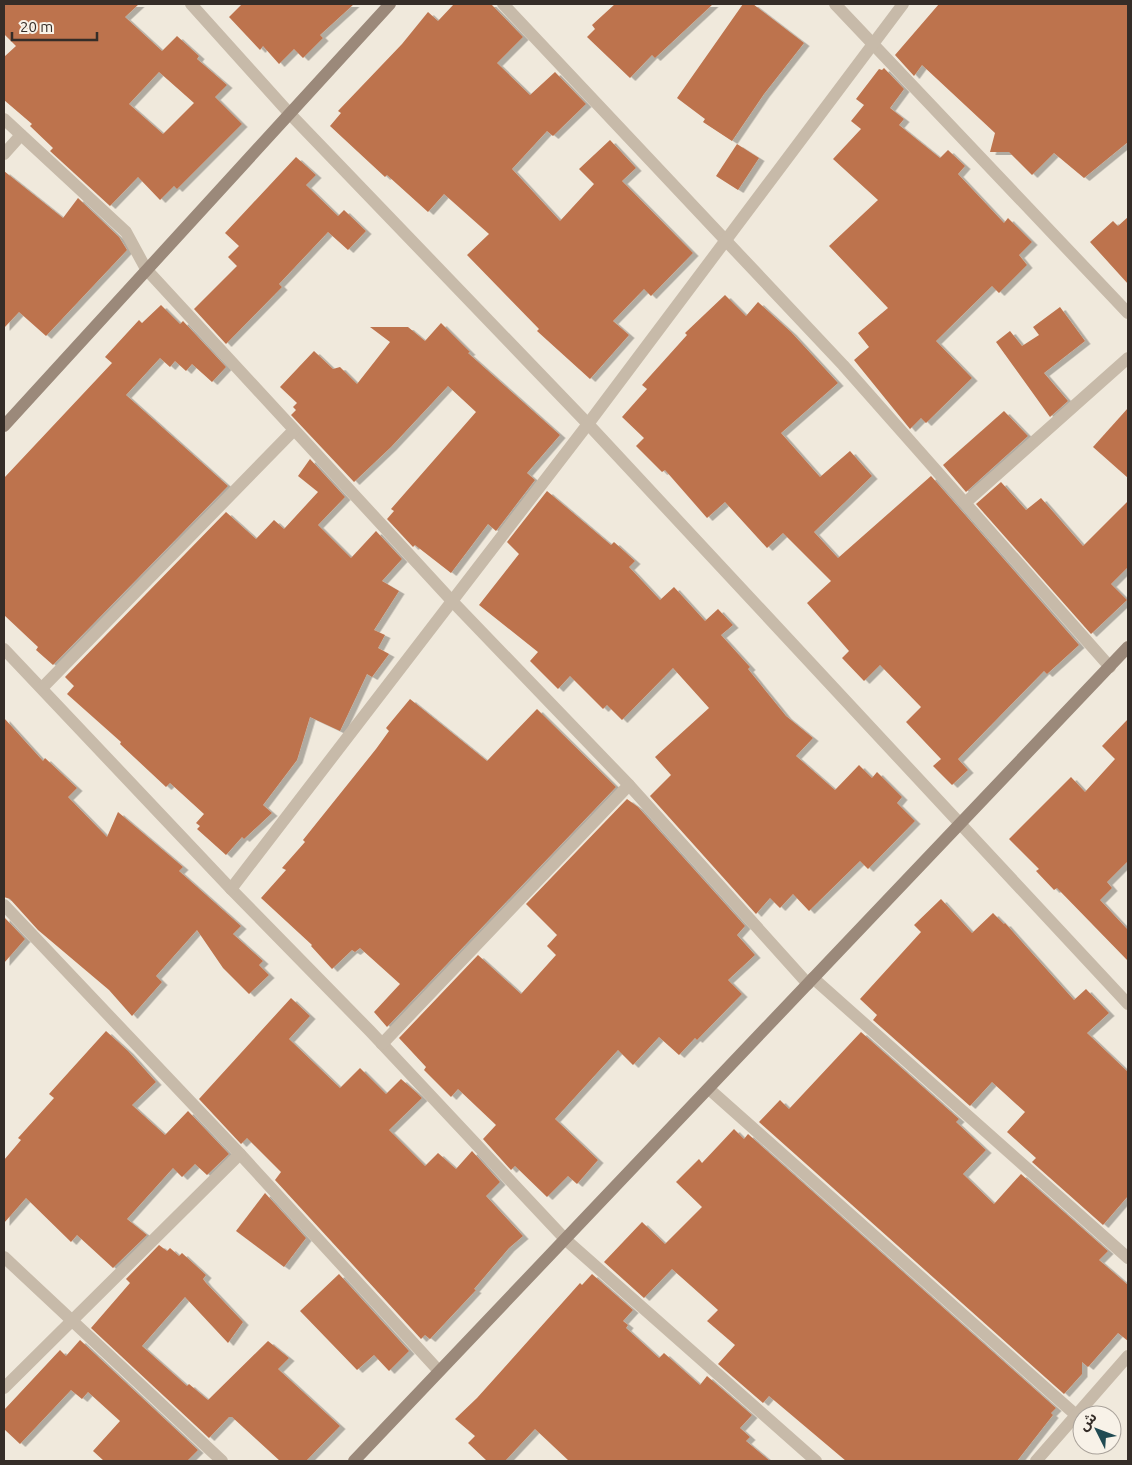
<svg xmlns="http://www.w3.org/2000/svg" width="1132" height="1465" viewBox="0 0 1132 1465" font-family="Ubuntu,'Noto Sans Arabic',sans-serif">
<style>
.building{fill:#bd734d;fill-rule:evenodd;filter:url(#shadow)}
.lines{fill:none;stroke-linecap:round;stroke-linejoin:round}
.street{stroke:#c7baa9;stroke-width:12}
.secondary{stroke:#9b897a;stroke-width:12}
</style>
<defs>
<filter id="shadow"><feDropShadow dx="5.5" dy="3" stdDeviation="0" flood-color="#0004"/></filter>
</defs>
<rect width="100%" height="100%" fill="#f0e9dc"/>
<g class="building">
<path d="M 4,4 L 139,4 L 125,17 L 162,51 L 177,36 L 199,56 L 197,59 L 227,85 L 215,97 L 242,124 L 177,189 L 174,186 L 160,200 L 138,177 L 110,206 L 50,151 L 53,148 L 30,126 L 32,124 L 4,100 L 4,57 L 16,46 L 4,34 ZM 159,72 L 194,103 L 163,134 L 129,104 Z"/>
<polygon points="242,4 354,4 320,35 323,38 303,58 294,49 279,64 263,46 260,50 229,17"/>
<polygon points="454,4 491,4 523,37 497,63 530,95 555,72 586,104 553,136 547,131 512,169 560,221 594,184 579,169 610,140 636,168 622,181 693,253 651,296 644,289 613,321 629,335 590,379 537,331 539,329 467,255 489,234 444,194 428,212 387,175 385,177 330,126 341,113 338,111 402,44 428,12 438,21"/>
<polygon points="615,4 713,4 655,58 652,55 630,78 587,37 595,29 592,25"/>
<polygon points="743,4 753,4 804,43 764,94 732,141 703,122 705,119 677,98"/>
<polygon points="939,4 1128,4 1128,142 1084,178 1054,153 1032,175 1009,152 990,152 995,133 922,65 914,76 895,55"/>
<polygon points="884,68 904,89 890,108 904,119 899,125 940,158 948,150 965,166 958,174 1004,223 1008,218 1032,242 1019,255 1027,265 999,293 992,286 936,341 972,378 926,423 921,418 910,429 854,360 869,347 858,333 888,308 829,246 878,200 833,159 861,129 851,121 864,105 856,99 879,69 882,70"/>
<polygon points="737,144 759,158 738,190 716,176"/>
<polygon points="296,157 316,175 306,185 338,216 344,210 366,231 348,250 328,232 279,284 282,287 226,344 194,309 237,266 228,257 239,246 225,233"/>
<polygon points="4,171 63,218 78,198 119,237 127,250 46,336 19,312 4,328"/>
<polygon points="1128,217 1128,284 1090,242 1113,221 1118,226"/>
<polygon points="725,295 746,316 758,302 791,332 838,383 781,433 820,477 850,451 872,476 814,532 838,558 931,476 1079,645 1047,674 1044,671 958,759 968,770 952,785 933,766 941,759 906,722 921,707 880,665 864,681 842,658 849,651 807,603 831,581 783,533 767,548 725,502 707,518 665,470 662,472 636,446 644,438 622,417 647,389 642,385 687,335 685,333"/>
<polygon points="161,305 180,324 183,321 226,367 212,382 192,364 186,371 175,361 170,367 160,358 126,395 228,486 53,665 36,650 38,647 4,615 4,478 112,363 105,357 127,333 139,320 142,323"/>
<polygon points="1060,307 1085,341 1044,373 1068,401 1050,417 996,342 1010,331 1022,346 1039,335 1033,327"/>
<polygon points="441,323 470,352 468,353 560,435 527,473 535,480 496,531 488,524 451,573 415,545 413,547 387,519 394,511 391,509 476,412 448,386 391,447 354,482 291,415 296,410 293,407 297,403 280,387 314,351 333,369 340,367 357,384 390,342 370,327 408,327 425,341"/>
<polygon points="1128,408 1128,478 1093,447"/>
<polygon points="1004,411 1028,436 966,492 943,465"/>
<polygon points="310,459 345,497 318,525 351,558 376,531 402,559 382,581 399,591 374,630 385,635 378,648 389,654 372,677 367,674 340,731 310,717 297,760 263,805 272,813 244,839 242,837 226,855 197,829 200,826 196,823 204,814 170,783 166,787 120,744 121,742 67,694 74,686 65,677 226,512 256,539 274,520 284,529 318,492 298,476"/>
<polygon points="1001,482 1026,510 1041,498 1083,546 1128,501 1128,567 1111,584 1127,600 1091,634 976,504"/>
<polygon points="547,491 611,545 614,542 635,561 629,567 660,600 674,587 705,621 718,609 733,625 721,635 750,667 748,669 786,716 813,738 796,756 835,790 859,765 872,778 877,772 902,797 897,803 915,821 868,869 860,861 809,911 793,894 780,908 770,898 756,914 650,796 671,775 655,757 709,708 673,668 622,720 607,705 603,709 570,676 558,689 530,661 538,652 479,605 519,554 507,542"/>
<polygon points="410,699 487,761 537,709 616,787 387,1027 374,1012 400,984 360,948 355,952 352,950 332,969 311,946 312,945 261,898 286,870 282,868 305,842 303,840 376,749 389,731 386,728"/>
<polygon points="4,718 43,761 45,758 77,788 68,797 107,837 118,812 183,867 179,871 241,926 233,934 263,961 259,965 269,975 249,994 223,968 197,930 156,976 162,982 132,1016 109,990 38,930 10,899 4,897"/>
<polygon points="1128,719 1128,861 1107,882 1112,888 1100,900 1128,930 1128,961 1057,888 1054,890 1036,871 1039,869 1009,839 1071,777 1085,792 1115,759 1102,746"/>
<polygon points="627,799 638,807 745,926 737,935 755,955 728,980 742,994 697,1040 695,1038 679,1055 659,1037 633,1065 618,1050 555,1119 598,1160 577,1184 568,1176 547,1197 515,1166 511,1170 483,1139 496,1125 458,1089 451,1097 424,1070 426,1067 399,1038 478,955 521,994 556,955 547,946 557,935 526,904"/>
<polygon points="941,899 972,933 993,913 1004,924 1005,923 1074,1000 1086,989 1109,1013 1087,1033 1128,1072 1128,1196 1103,1225 1032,1162 1036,1158 1007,1132 1025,1112 992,1082 970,1106 873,1020 877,1015 860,999 921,932 914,925"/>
<polygon points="4,917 25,939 4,963"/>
<polygon points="291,998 310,1016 289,1039 340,1088 360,1068 386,1094 401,1079 417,1093 422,1098 389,1130 425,1166 438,1153 456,1169 472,1151 500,1182 486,1196 523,1236 509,1248 474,1289 476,1290 430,1339 425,1335 421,1339 275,1180 281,1172 247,1138 241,1144 199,1099"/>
<polygon points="106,1031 128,1051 156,1082 132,1105 165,1135 188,1111 229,1154 207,1175 195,1164 182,1177 173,1168 127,1219 147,1235 113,1268 77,1235 71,1242 26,1198 4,1223 4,1160 21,1140 18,1138 54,1098 49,1094"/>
<polygon points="861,1032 959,1119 956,1122 986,1150 963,1174 994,1204 1021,1174 1108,1251 1099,1260 1128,1285 1128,1341 1118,1333 1088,1367 1082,1362 1082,1374 1064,1394 759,1122 780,1100 789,1109"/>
<polygon points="734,1129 744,1139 748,1134 1056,1408 1051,1413 1053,1415 1017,1461 846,1461 769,1396 763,1403 718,1364 735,1345 707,1321 718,1310 672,1269 644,1298 604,1262 642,1222 665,1244 702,1207 676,1182 699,1159 702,1163"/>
<polygon points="265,1193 306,1238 284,1267 236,1231"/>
<polygon points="159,1245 167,1251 170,1248 179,1256 182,1253 206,1275 203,1279 206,1283 243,1322 228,1343 185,1297 142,1346 187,1386 189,1384 208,1400 268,1341 289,1358 278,1369 340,1426 306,1461 280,1461 232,1417 229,1417 209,1438 91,1328 130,1283 126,1279"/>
<polygon points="339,1274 409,1351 389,1371 374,1355 357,1370 300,1311"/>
<polygon points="592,1274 633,1310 623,1321 628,1325 626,1328 659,1358 664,1353 700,1385 707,1376 752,1415 740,1428 750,1437 746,1441 770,1461 569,1461 535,1429 505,1461 487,1461 468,1443 475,1436 455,1419 477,1398 580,1283 582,1285"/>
<polygon points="80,1340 198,1450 187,1461 104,1461 93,1451 120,1421 88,1392 82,1399 71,1390 20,1444 4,1429 4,1410 60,1350 66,1356"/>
</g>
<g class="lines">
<g class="street">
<polyline points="191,4 290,114 588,424 1128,1004"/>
<polyline points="503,4 843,365 1110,667"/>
<polyline points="835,4 1128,313"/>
<polyline points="4,119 126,232 146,269 452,601 629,785 808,984"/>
<polyline points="4,154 21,135"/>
<polyline points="965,503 1128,358"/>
<polyline points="4,649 231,889 370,1031 566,1240 816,1461"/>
<polyline points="42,688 294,430"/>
<polyline points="231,889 588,424 903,4"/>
<polyline points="4,905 240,1154 439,1371"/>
<polyline points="813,978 1128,1258"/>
<polyline points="382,1044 629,785"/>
<polyline points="709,1089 1076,1415"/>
<polyline points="4,1257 222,1461"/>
<polyline points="4,1388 240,1154"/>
<polyline points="1036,1461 1128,1356"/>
</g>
<g class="secondary">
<polyline points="4,426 390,4"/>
<polyline points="354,1461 1128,647"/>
</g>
</g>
<rect width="1132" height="1465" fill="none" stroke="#352d28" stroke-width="10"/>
<g transform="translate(1097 1430) rotate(312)"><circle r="24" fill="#f8f2e8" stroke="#aaa39b"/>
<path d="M0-4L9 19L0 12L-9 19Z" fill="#214b53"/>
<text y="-8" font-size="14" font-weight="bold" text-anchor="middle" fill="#352d28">ش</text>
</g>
<path d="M12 32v8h85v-8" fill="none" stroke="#352d28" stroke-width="2.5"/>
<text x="20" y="32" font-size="15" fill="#352d28" stroke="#f8f2e8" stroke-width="4" paint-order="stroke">20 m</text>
</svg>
